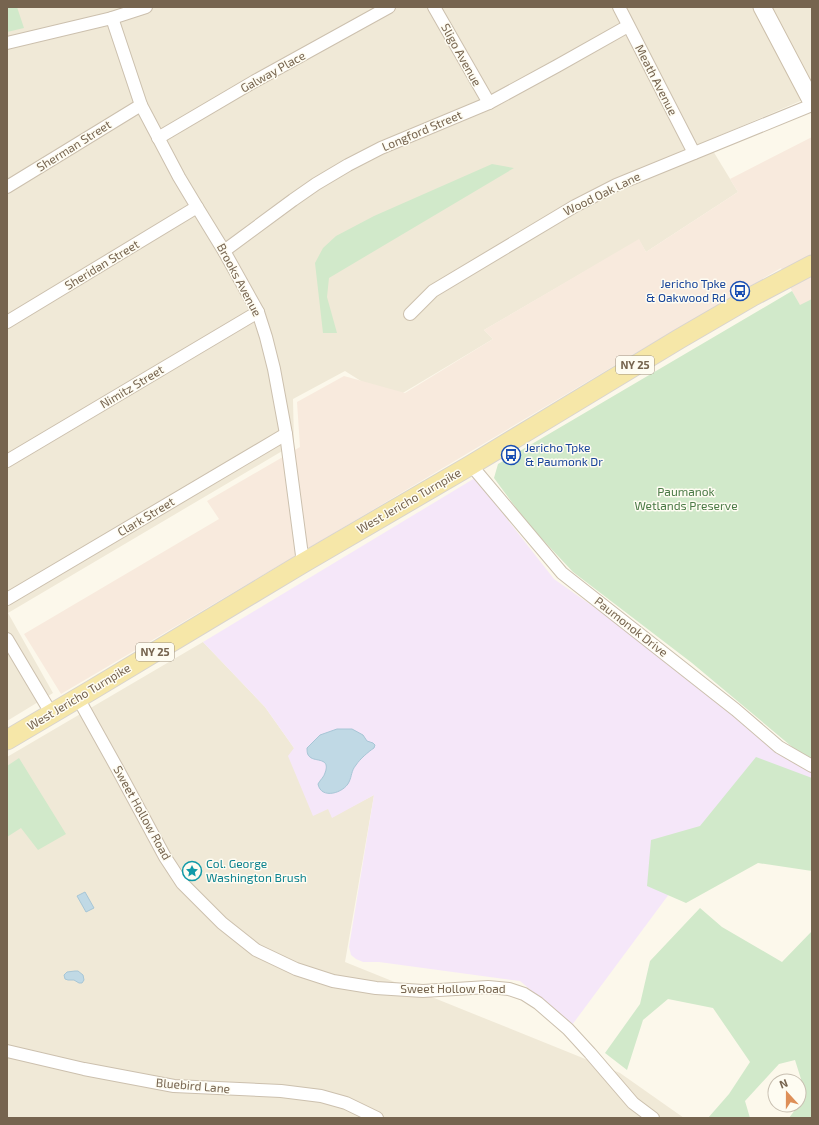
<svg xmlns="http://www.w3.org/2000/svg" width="819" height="1125" viewBox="0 0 819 1125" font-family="'Exo 2',sans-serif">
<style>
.residential{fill:#f0e9d7}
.commercial{fill:#f8eadd}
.education{fill:#f5e7f9}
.green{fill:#d1e9ca}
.water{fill:#c0d9e5;stroke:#a7c6d6}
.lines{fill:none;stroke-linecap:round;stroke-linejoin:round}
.street-casing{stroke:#ccc0ae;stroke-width:14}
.secondary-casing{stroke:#ccbfaa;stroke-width:19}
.primary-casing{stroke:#d9d4ce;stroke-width:21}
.street{stroke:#fff;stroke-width:12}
.secondary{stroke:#fff;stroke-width:17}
.primary{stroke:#f6e7a8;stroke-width:19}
.labels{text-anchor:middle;stroke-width:3;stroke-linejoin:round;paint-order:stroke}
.shield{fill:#fefcf2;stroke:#9f9280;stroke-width:1}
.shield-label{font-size:11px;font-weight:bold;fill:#76644f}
.street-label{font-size:12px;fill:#76644f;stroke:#fefcf2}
.transit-label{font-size:12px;fill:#164399;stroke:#fefcf2;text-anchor:end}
.park-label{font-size:12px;fill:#4c7b47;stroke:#fefcf2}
.culture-label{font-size:12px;fill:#0d838f;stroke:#fefcf2;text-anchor:start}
</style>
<rect width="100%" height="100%" fill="#fcf8eb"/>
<g class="residential">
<polygon points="7,7 812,7 812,96 707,141 738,192 646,252 639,240 484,330 493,339 391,400 345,371 293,399 294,444 8,613 53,693 7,721"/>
<polygon points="203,642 265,707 294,748 329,809 332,817 374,795 345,962 620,1073 684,1118 7,1118 7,757"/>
</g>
<polygon class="commercial" points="812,137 812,327 792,291 781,268 617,364 329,536 61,694 24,634 219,519 207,501 300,447 297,402 344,376 405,393 493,339 484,330 639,239 646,252 738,192 730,179"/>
<polygon class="education" points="475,478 554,579 688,673 812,768 812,865 718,828 572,1025 520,981 379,962 363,962 356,959 351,955 349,947 374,795 332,818 328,809 313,816 288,756 294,748 265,707 203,642"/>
<g class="green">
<polygon points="7,7 17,7 24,28 7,32"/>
<polygon points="492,164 514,168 329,278 327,297 337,333 323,333 315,263 323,248 336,236 374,216"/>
<polygon points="792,291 800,305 812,299 812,759 797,751 692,663 573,572 528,524 494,478 498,464"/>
<polygon points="756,757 812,778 812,871 758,863 686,903 647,886 651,840 700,826"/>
<polygon points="19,758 66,834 38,850 21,828 7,837 7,766"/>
<polygon points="700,908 722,927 782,962 812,931 812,1118 789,1118 806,1095 795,1060 779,1064 745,1101 750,1118 708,1118 729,1094 750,1062 713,1008 668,999 643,1020 627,1070 605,1053 640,1004 650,961"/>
</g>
<g class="water">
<path d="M 337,729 L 352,729 L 363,735 L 367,741 L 373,743 L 375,745 L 374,748 C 368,752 360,759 356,765 C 351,771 352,776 349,782 C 344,793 321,800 318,784 C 320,780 324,777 325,773 C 331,757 315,762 310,757 C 307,755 307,751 307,748 L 320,735 Z"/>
<polygon points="85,892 94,908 86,912 77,896"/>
<polygon points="75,971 78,971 83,975 84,980 82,983 79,983 74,980 68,980 65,979 64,975 67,972"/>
</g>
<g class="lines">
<defs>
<g id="street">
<polyline points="434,7 489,103"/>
<polyline points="619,7 694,153"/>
<polyline points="112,18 141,105 179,177 197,207 224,251 258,312 266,337 274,369 286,434 303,563"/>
<polyline points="7,43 112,18 146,7"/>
<polyline points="158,138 255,81 389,7"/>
<polyline points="7,187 141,105"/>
<polyline points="224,251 293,200 316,184 348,165 381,148 489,103 557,66 628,26"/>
<polyline points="410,314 433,291 575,206 616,185 812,105"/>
<polyline points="7,322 197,207"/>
<polyline points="7,461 258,312"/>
<polyline points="471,465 562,573 736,710 779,747 812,766"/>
<polyline points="7,599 286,434"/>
<polyline points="7,639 51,713"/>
<polyline points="78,698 117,768 165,857 182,883 222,923 256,950 296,969 333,981 376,988 423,991 488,987 509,989 524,994 538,1003 568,1029 590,1053 633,1103 653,1118"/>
<polyline points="7,1051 84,1069 174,1086 281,1091 321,1096 346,1103 377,1118"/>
</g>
<polyline id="secondary" points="762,7 812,102"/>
<polyline id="primary" points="7,740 90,691 303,563 471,465 679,339 753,296 812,265"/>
</defs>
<use href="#street" class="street-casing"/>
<use href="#secondary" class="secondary-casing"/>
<use href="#primary" class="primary-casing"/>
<use href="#street" class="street"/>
<use href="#secondary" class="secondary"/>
<use href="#primary" class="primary"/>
</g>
<defs>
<symbol id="bus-ring" viewBox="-11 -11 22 22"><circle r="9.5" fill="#fefcf2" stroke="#1a4fb4" stroke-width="1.5"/><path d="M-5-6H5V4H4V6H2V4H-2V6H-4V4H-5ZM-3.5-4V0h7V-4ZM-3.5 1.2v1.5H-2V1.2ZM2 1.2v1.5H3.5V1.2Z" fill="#1a4fb4"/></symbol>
<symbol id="sight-ring" viewBox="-11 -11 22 22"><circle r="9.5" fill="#fefcf2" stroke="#0f9aa8" stroke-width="1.5"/><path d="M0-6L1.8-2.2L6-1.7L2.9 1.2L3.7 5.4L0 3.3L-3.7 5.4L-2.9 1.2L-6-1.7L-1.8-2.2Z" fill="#0f9aa8"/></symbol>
</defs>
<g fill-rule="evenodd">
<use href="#bus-ring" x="729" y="280" width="22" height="22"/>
<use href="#bus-ring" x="500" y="444" width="22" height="22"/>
<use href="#sight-ring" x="181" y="860" width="22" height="22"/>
</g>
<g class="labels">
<g class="shield">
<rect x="616" y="356" width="38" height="18" rx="3"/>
<rect x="136" y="643" width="38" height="18" rx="3"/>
</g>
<g class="shield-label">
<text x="635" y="369">NY 25</text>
<text x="155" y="656">NY 25</text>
</g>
<g class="street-label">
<text transform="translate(461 55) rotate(61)" y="4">Sligo Avenue</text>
<text transform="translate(273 72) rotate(-29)" y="4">Galway Place</text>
<text transform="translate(656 80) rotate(63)" y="4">Meath Avenue</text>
<text transform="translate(422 131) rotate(-23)" y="4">Longford Street</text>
<text transform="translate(74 146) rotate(-32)" y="4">Sherman Street</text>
<text transform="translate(602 194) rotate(-26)" y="4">Wood Oak Lane</text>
<text transform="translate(102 265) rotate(-31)" y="4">Sheridan Street</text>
<text transform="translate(239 280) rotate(62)" y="4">Brooks Avenue</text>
<text transform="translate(132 387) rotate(-31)" y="4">Nimitz Street</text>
<text transform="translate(409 501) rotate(-30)" y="4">West Jericho Turnpike</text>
<text transform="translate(146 517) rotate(-31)" y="4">Clark Street</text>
<text transform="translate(631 627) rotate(38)" y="4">Paumonok Drive</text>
<text transform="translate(79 697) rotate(-31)" y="4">West Jericho Turnpike</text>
<text transform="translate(142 813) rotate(61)" y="4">Sweet Hollow Road</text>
<text x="453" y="993">Sweet Hollow Road</text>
<text transform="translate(193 1086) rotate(5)" y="4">Bluebird Lane</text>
</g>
<g class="transit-label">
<text x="726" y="288">Jericho Tpke<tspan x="726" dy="14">&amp; Oakwood Rd</tspan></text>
<text x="525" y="452" text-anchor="start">Jericho Tpke<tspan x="525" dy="14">&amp; Paumonk Dr</tspan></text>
</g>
<g class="park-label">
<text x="686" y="496">Paumanok<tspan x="686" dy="14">Wetlands Preserve</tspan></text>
</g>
<g class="culture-label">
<text x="206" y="868">Col. George<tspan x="206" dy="14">Washington Brush</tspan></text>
</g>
</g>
<rect width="819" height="1125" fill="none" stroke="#76644f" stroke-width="16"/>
<g transform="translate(787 1093) rotate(339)"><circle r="19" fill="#fefcf2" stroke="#c8bfb1"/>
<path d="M0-3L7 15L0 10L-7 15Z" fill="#de8f58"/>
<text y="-6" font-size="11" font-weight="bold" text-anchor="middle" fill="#76644f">N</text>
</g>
</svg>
